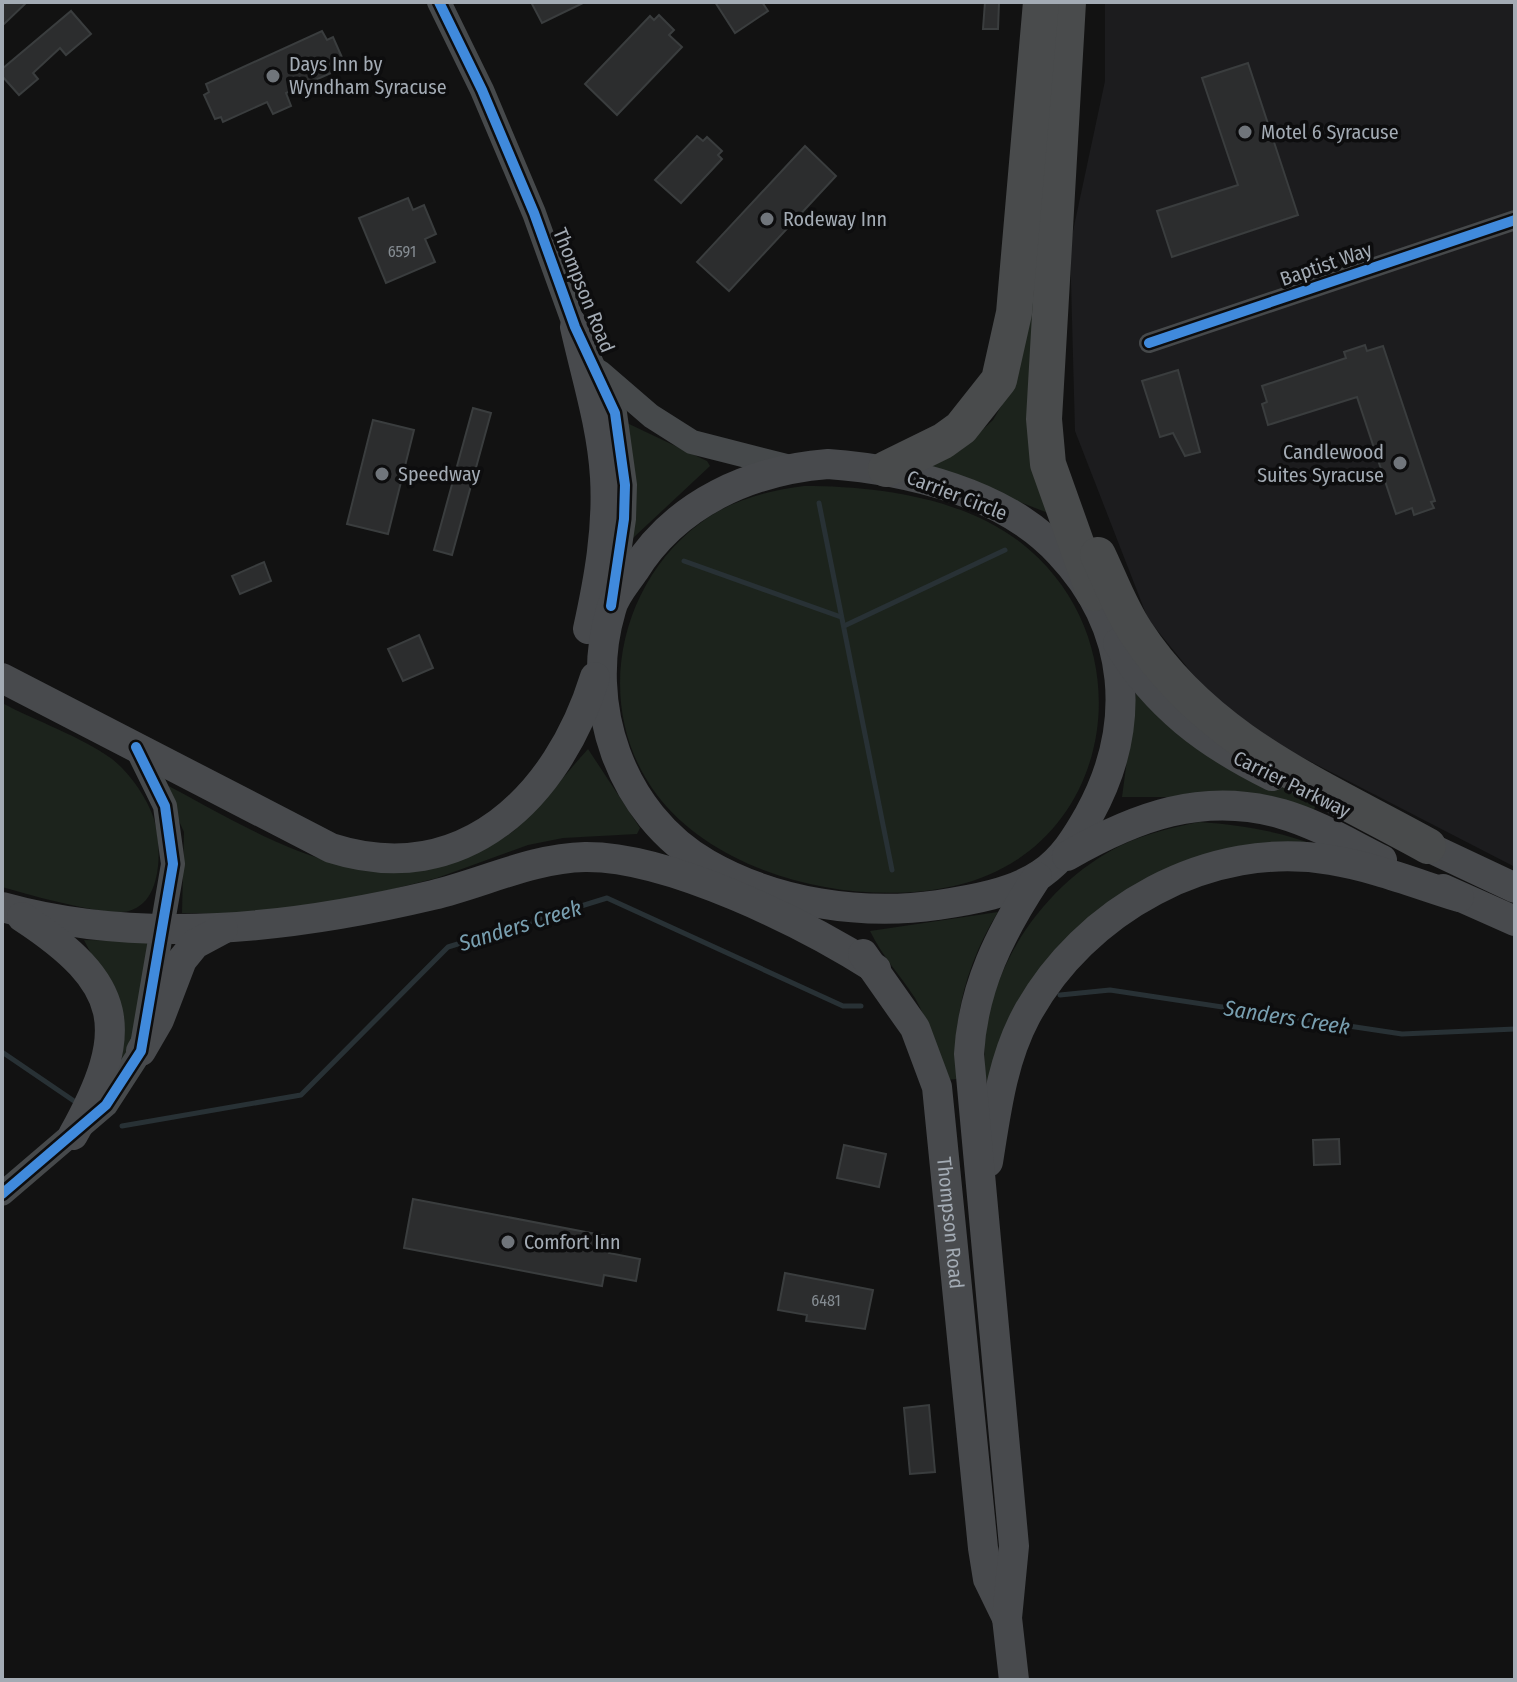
<svg xmlns="http://www.w3.org/2000/svg" width="1517" height="1682" viewBox="0 0 1517 1682" font-family="'Fira Sans Condensed',sans-serif">
<style>
.built{fill:#1c1c1e}
.green{fill:#1c231c}
.lines{fill:none;stroke-linecap:round;stroke-linejoin:round}
.stream{stroke:#283135;stroke-width:5}
.building{fill:#2c2d2e;stroke:#3a3d3e;stroke-width:2}
.minor{stroke:#46494b;stroke-width:20}
.tertiary{stroke:#46494b;stroke-width:24}
.primary{stroke:#484a4d;stroke-width:30}
.motorway{stroke:#494b4c;stroke-width:36}
.cycleway-casing{stroke:#0d0d0e;stroke-width:15}
.cycleway{stroke:#408adc;stroke-width:10}
.poi-dot{fill:#70757b;stroke:#0d0d0e;stroke-width:3}
.labels{text-anchor:middle;stroke-width:7;stroke-linejoin:round;paint-order:stroke}
.number-label{font-size:16px;fill:#858c92}
.poi-label{font-size:20px;fill:#a3abb4;stroke:#0d0d0e;text-anchor:start}
.street-label{font-size:20px;fill:#a3abb4;stroke:#0d0d0e}
.water-label{font-size:22px;font-style:italic;fill:#789fb0;stroke:#0d0d0e}
</style>
<rect width="100%" height="100%" fill="#121212"/>
<polygon class="built" points="1105,2 1515,2 1515,867 1230,720 1148,619 1075,431 1070,245 1105,81"/>
<g class="green">
<polygon points="1038,235 1048,513 931,467 961,450 993,420 1013,386"/>
<polygon points="627,423 707,461 710,466 633,538"/>
<path d="M 804,486 C 876,486 961,497 1020,542 C 1148,641 1116,850 954,886 C 857,908 719,877 657,795 C 592,709 617,586 699,524 C 730,500 767,491 804,486 Z"/>
<polygon points="1137,685 1218,757 1317,803 1311,816 1202,797 1122,797"/>
<path d="M 2,703 C 36,721 82,737 112,759 C 130,773 147,798 154,819 C 162,847 163,902 129,911 C 107,917 26,894 2,887 Z"/>
<path d="M 588,749 L 640,828 L 637,834 L 563,838 L 528,845 L 437,878 L 333,904 L 236,914 L 182,913 L 184,832 L 161,782 C 257,832 363,905 472,854 C 488,846 507,838 519,826 C 544,803 565,774 588,749 Z"/>
<path d="M 1199,822 C 1241,825 1279,831 1318,846 L 1136,887 L 986,1082 C 973,987 1037,886 1122,845 C 1145,834 1174,827 1199,822 Z"/>
<path d="M 998,912 C 967,962 951,1020 957,1079 L 944,1080 C 938,1053 929,1023 915,998 C 900,975 882,956 870,931 Z"/>
<polygon points="84,940 151,941 144,1007 120,1071 106,983"/>
</g>
<g class="lines">
<g class="stream">
<polyline points="819,503 892,870"/>
<polyline points="684,561 841,617"/>
<polyline points="844,626 1005,550"/>
<polyline points="1060,995 1110,990 1402,1034 1515,1029"/>
<polyline points="2,1052 74,1101"/>
<polyline points="122,1126 301,1095 448,947 607,898 843,1006 861,1006"/>
</g>
</g>
<g class="building">
<polygon points="2,2 27,2 2,26"/>
<polygon points="531,2 585,2 542,23"/>
<polygon points="715,2 762,2 768,11 735,33"/>
<polygon points="985,2 999,2 998,29 983,29"/>
<polygon points="71,11 91,34 66,55 60,48 33,73 38,79 19,95 2,76 2,69"/>
<polygon points="659,15 674,30 669,35 682,47 617,115 585,84 650,16 654,20"/>
<polygon points="322,31 327,40 333,37 344,62 338,64 340,69 286,93 291,106 273,114 267,102 223,122 221,117 215,119 204,95 209,92 206,84"/>
<polygon points="1248,63 1298,215 1172,257 1157,211 1238,185 1202,78"/>
<polygon points="697,136 703,141 707,137 722,151 718,155 722,159 681,203 655,180"/>
<polygon points="805,146 836,176 729,291 697,262"/>
<polygon points="408,198 413,210 424,205 436,234 425,239 435,262 386,283 359,218"/>
<polygon points="1365,345 1367,351 1383,346 1435,501 1431,502 1434,508 1414,515 1412,508 1396,514 1357,397 1268,425 1262,404 1267,402 1262,386 1346,358 1344,352"/>
<polygon points="1178,370 1200,452 1185,456 1173,433 1160,437 1142,381"/>
<polygon points="473,408 491,413 452,555 434,550"/>
<polygon points="373,420 414,430 388,534 347,524"/>
<polygon points="264,562 271,581 240,594 232,576"/>
<polygon points="419,635 433,668 403,681 388,649"/>
<polygon points="1339,1139 1340,1164 1314,1165 1313,1140"/>
<polygon points="844,1145 886,1154 879,1187 837,1178"/>
<polygon points="413,1199 612,1237 609,1253 640,1259 636,1281 604,1275 602,1286 404,1248"/>
<polygon points="785,1273 873,1290 865,1329 806,1321 807,1315 778,1310"/>
<polygon points="929,1405 935,1472 910,1474 904,1408"/>
</g>
<g class="lines">
<polyline class="minor" points="1149,343 1515,220"/>
<g class="tertiary">
<polyline points="439,2 482,90 534,213 575,327 615,413 625,485 624,519 612,600"/>
<polyline points="600,372 651,416 692,442 790,467"/>
<polyline points="2,1194 106,1105 141,1051 173,864 165,806 136,747"/>
</g>
<g class="primary">
<path d="M 575,327 C 586,376 602,426 605,477 C 608,529 599,579 588,629"/>
<path d="M 828,464 C 907,470 1004,492 1060,553 C 1131,628 1138,726 1089,815 C 1076,838 1063,859 1041,874 C 1013,893 971,900 938,905 C 862,916 775,903 707,864 C 620,814 583,704 611,610 C 614,596 626,583 634,571 C 676,503 751,470 828,464 Z"/>
<path d="M 1118,643 C 1156,706 1207,744 1272,776"/>
<path d="M 2,678 L 331,848 C 463,890 558,797 595,677"/>
<polyline points="1407,837 1515,888"/>
<path d="M 1067,856 C 1135,817 1203,791 1282,814 C 1317,824 1350,844 1382,860"/>
<polyline points="1443,889 1515,921"/>
<path d="M 2,907 C 142,946 294,928 433,895 C 483,883 533,858 585,857 C 669,856 806,924 876,969"/>
<path d="M 22,917 C 124,984 132,1029 73,1135"/>
<path id="s1" d="M 863,954 L 915,1028 L 937,1087 L 983,1548 L 988,1579 L 1007,1618"/>
<polyline points="141,1051 159,1020 182,960 195,944 223,929"/>
<path d="M 988,1162 C 996,1112 1002,1061 1026,1016 C 1083,910 1210,839 1331,860 C 1374,867 1417,884 1459,897"/>
<path d="M 1014,1680 L 1007,1618 L 1014,1546 L 969,1054 C 973,987 1000,933 1037,877"/>
</g>
<g class="motorway">
<polyline points="1068,2 1044,419 1048,464 1094,593"/>
<polyline points="886,469 943,441 961,428 999,380 1014,313 1041,2"/>
<path d="M 1098,555 C 1110,580 1120,608 1136,632 C 1207,741 1318,785 1428,846"/>
</g>
<defs>
<g id="cycleway">
<polyline points="439,2 482,90 534,213 575,327 615,413 625,485 624,519 611,606"/>
<polyline points="1149,343 1515,220"/>
<polyline points="2,1194 106,1105 141,1051 173,864 165,806 136,747"/>
</g>
</defs>
<use href="#cycleway" class="cycleway-casing"/>
<use href="#cycleway" class="cycleway"/>
</g>
<g class="poi-dot">
<circle cx="273" cy="76" r="8"/>
<circle cx="1245" cy="132" r="8"/>
<circle cx="767" cy="219" r="8"/>
<circle cx="1400" cy="463" r="8"/>
<circle cx="382" cy="474" r="8"/>
<circle cx="508" cy="1242" r="8"/>
</g>
<g class="labels">
<g class="number-label">
<text x="402" y="257">6591</text>
<text x="826" y="1306">6481</text>
</g>
<g class="poi-label">
<text x="289" y="71">Days Inn by<tspan x="289" dy="23">Wyndham Syracuse</tspan></text>
<text x="1261" y="139">Motel 6 Syracuse</text>
<text x="783" y="226">Rodeway Inn</text>
<text x="1384" y="459" text-anchor="end">Candlewood<tspan x="1384" dy="23">Suites Syracuse</tspan></text>
<text x="398" y="481">Speedway</text>
<text x="524" y="1249">Comfort Inn</text>
</g>
<g class="street-label">
<text transform="translate(1326 264) rotate(-19)" y="7">Baptist Way</text>
<text transform="translate(584 290) rotate(68)" y="7">Thompson Road</text>
<text transform="translate(957 495) rotate(21)" y="7">Carrier Circle</text>
<text transform="translate(1292 784) rotate(26)" y="7">Carrier Parkway</text>
<text dy="7" stroke="none"><textPath href="#s1" startOffset="290">Thompson Road</textPath></text>
</g>
<g class="water-label">
<text transform="translate(520 925) rotate(-17)" y="8">Sanders Creek</text>
<text transform="translate(1287 1017) rotate(9)" y="8">Sanders Creek</text>
</g>
</g>
<rect width="1517" height="1682" fill="none" stroke="#a3abb4" stroke-width="8"/>
</svg>
